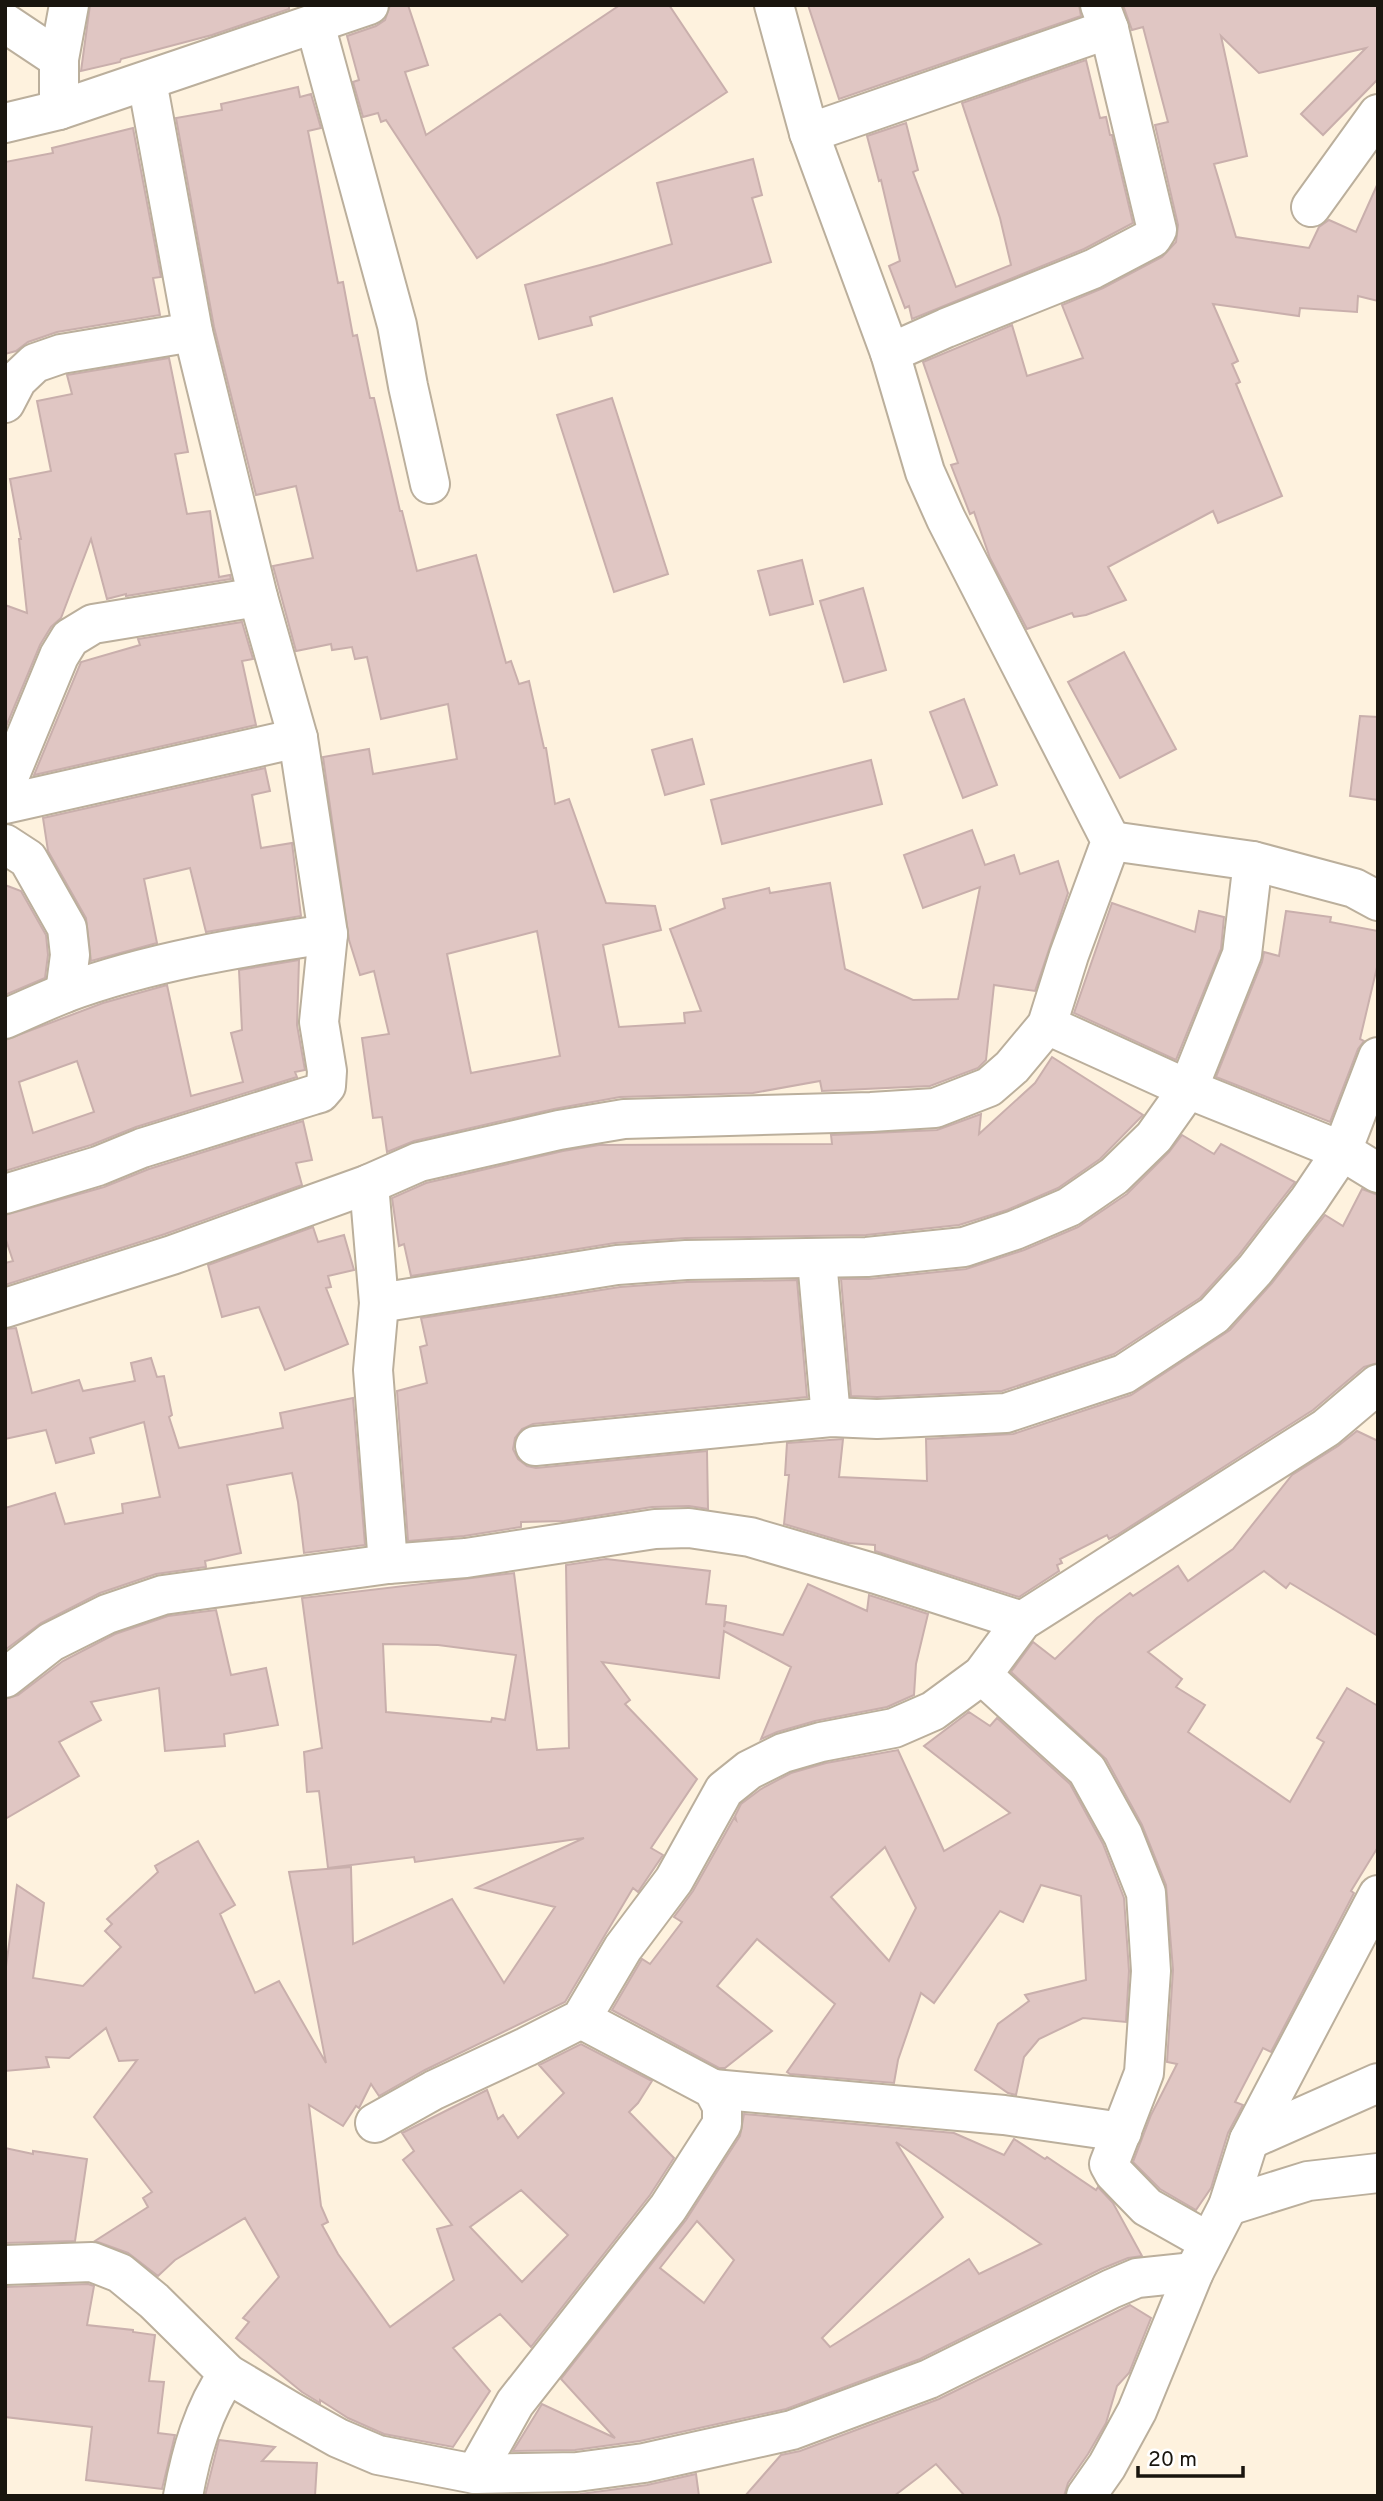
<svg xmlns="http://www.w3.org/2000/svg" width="1383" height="2501" viewBox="0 0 1383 2501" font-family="Overpass,sans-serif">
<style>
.building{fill:#e0c6c3;stroke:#c9afac;stroke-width:2;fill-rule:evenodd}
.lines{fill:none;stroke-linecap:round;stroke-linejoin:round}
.minor-casing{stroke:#bbaf9c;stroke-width:42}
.tertiary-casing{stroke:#bbaf9c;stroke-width:42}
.minor{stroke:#fff;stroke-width:38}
.tertiary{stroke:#fff;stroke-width:38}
</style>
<rect width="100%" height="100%" fill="#fef2de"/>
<g class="building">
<polygon points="90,5 289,5 289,9 212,35 121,59 120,62 81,71"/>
<polygon points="390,5 408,5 428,65 405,72 426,135 620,5 669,5 727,92 477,258 386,120 381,122 378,113 363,117 353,82 359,80 347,36 376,26 385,20"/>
<polygon points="808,5 1079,5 1081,16 839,99"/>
<polygon points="1123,5 1378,5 1378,79 1323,135 1301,114 1366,48 1259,73 1221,36 1247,156 1214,164 1236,237 1309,248 1319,227 1329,220 1356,232 1378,183 1378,301 1358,296 1357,312 1300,308 1299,316 1213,304 1238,361 1232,364 1240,382 1236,384 1282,496 1218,523 1213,511 1108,567 1126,600 1086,615 1074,617 1072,613 1027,629 990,558 974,512 970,514 951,465 958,463 923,362 1012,325 1027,376 1083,358 1062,305 1103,288 1162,257 1176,242 1178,225 1155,125 1168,122 1143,27 1132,30"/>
<polygon points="1086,60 1100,118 1106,117 1110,135 1112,135 1133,223 1084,249 912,319 909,306 905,308 889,266 900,261 881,180 879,181 867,136 906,123 918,170 913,172 956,287 1011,265 1000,218 962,103"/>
<path d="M 298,87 L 300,97 L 311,94 L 321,128 L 308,131 L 338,283 L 343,282 L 353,336 L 357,335 L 370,398 L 374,398 L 400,511 L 402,511 L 417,571 L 476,555 L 506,663 L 511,661 L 519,684 L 529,681 L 544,748 L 546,748 L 555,804 L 569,799 L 606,903 L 655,906 L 661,930 L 603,945 L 619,1027 L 685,1023 L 684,1013 L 701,1011 L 670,929 L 725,908 L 723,899 L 769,888 L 770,893 L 830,883 L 845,969 L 913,1000 L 958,999 L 980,887 L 923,908 L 904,855 L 972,830 L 985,865 L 1014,855 L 1020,874 L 1058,861 L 1068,893 L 1035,991 L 994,985 L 986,1060 L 978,1068 L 930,1086 L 822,1091 L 820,1081 L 753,1093 L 620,1097 L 554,1109 L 414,1141 L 387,1152 L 382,1117 L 373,1118 L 362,1038 L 389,1034 L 374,971 L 360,975 L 349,940 L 323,757 L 369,749 L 373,774 L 457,759 L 448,704 L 381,719 L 367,657 L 355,659 L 352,647 L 332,650 L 331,644 L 296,651 L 273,566 L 313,558 L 296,486 L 256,495 L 214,327 L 176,118 L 222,110 L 221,104 ZM 537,931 L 560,1056 L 471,1073 L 447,954 Z"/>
<polygon points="133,128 161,277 153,278 160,315 57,332 28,342 16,351 5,354 5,162 53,153 52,148"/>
<polygon points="753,159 762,195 752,198 771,262 590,317 592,325 539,339 525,285 604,264 672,244 657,183"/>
<polygon points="169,358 188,452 175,454 187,514 210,511 219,577 230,575 231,579 126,596 126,594 107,599 91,539 61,618 51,627 40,645 5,729 5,605 27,613 19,539 21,539 10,479 51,471 37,401 72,394 67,375"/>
<polygon points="612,398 668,574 614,592 557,415"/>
<polygon points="802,560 813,604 770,615 758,571"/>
<polygon points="863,588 886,670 844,682 820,601"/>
<polygon points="242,622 253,659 242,661 256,725 34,775 81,662 140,645 138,639"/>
<polygon points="1124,652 1176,749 1120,778 1068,682"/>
<polygon points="964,699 997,785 963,798 930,712"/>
<polygon points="1360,716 1378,717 1378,800 1350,796"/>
<polygon points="692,739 704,784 665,795 652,750"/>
<polygon points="871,760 882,804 722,844 711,800"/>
<polygon points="265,768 270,791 252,795 261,848 292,843 301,916 206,932 190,868 144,879 157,943 91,961 86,918 48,851 43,818"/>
<polygon points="5,885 21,891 46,935 48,955 45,978 5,995"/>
<polygon points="1112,903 1195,932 1199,911 1224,917 1221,949 1176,1060 1074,1013"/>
<polygon points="1286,911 1331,917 1330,922 1378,931 1378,963 1360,1039 1364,1041 1358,1049 1330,1122 1216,1077 1262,962 1264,952 1279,956"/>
<path d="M 299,960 L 297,1025 L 305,1070 L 295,1072 L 297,1077 L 136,1127 L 91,1145 L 5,1171 L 5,1040 L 103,1003 L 167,985 L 191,1096 L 243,1082 L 231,1033 L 242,1030 L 239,970 ZM 77,1061 L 94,1112 L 33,1133 L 19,1082 Z"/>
<polygon points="1052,1057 1143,1115 1100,1159 1058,1188 1007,1210 959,1225 866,1235 686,1238 615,1243 411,1276 404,1244 399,1246 392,1198 426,1183 563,1151 599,1145 832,1144 831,1135 937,1130 981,1114 979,1134 1035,1083"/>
<polygon points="303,1121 312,1160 296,1163 302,1185 165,1234 5,1285 5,1263 13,1261 5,1237 5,1215 104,1187 149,1169"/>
<polygon points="1182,1135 1214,1154 1221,1144 1295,1182 1238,1256 1200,1298 1114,1354 1002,1391 877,1397 851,1396 841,1279 869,1279 966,1269 1024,1250 1078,1227 1127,1194 1169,1152"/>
<polygon points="1362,1189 1378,1195 1378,1363 1364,1367 1313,1410 1117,1535 1109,1539 1107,1535 1060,1559 1062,1563 1057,1565 1059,1571 1019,1597 875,1551 875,1545 848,1543 784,1524 789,1475 785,1475 787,1443 843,1439 839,1477 927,1481 926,1439 1013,1434 1131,1395 1230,1330 1272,1283 1325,1215 1343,1226"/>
<polygon points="313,1227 318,1242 344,1235 354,1270 328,1276 331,1287 326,1288 348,1344 285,1370 259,1307 222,1317 208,1265"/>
<polygon points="797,1280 807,1397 533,1424 522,1429 515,1438 513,1449 518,1459 527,1466 536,1468 707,1451 708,1509 689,1506 652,1507 564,1521 521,1522 521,1527 464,1536 408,1541 397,1391 427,1383 420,1347 427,1345 421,1318 620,1287 687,1282"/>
<polygon points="16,1328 32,1393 79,1380 83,1391 135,1381 131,1363 151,1358 157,1377 164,1376 172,1415 169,1417 179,1448 283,1428 280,1413 353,1398 365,1545 304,1553 298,1502 292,1473 227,1485 241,1553 205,1561 206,1567 156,1574 100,1593 41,1623 5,1650 5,1508 55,1493 65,1524 123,1513 122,1504 160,1497 144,1422 90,1438 94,1453 56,1463 46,1430 5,1439 5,1329"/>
<polygon points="1357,1431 1378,1441 1378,1636 1290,1583 1286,1588 1264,1571 1148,1652 1182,1679 1176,1687 1205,1705 1188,1732 1290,1802 1324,1742 1317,1738 1347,1688 1378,1706 1378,1847 1351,1891 1354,1893 1271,2052 1263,2048 1235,2102 1243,2105 1228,2133 1211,2188 1196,2210 1160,2189 1133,2162 1151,2115 1177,2064 1167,2062 1173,1970 1166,1885 1142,1825 1106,1759 1011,1672 1033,1642 1055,1659 1097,1618 1130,1593 1133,1596 1178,1566 1188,1581 1233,1549 1292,1475 1338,1446"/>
<path d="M 606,1559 L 710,1571 L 706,1604 L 726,1606 L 724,1627 L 726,1622 L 783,1635 L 808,1584 L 867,1611 L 869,1595 L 928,1614 L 916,1664 L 914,1695 L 887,1707 L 815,1721 L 777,1732 L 761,1739 L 791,1667 L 724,1631 L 719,1678 L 602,1662 L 630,1700 L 625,1704 L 697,1779 L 651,1848 L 663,1855 L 638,1892 L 633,1888 L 565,2002 L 425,2070 L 379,2096 L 371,2084 L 359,2108 L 356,2106 L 343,2126 L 309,2105 L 321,2206 L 328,2222 L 322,2225 L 338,2254 L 390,2327 L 454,2280 L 437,2229 L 452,2225 L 403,2160 L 414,2151 L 402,2133 L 487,2090 L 498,2119 L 503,2115 L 518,2138 L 564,2093 L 539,2065 L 581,2044 L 652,2081 L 638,2103 L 629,2112 L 674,2158 L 650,2195 L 531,2347 L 500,2314 L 453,2348 L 490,2391 L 453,2447 L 384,2434 L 348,2418 L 320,2400 L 320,2403 L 302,2392 L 236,2338 L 249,2322 L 243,2318 L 279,2277 L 245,2218 L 175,2260 L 158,2276 L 128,2253 L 95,2241 L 148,2207 L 143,2198 L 152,2192 L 94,2117 L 137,2060 L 119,2061 L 106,2028 L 69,2058 L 46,2057 L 49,2067 L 5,2071 L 5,1974 L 17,1885 L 44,1903 L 33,1978 L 83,1986 L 121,1947 L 105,1931 L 112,1924 L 107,1919 L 158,1872 L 155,1866 L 198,1841 L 235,1905 L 220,1914 L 255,1993 L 279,1981 L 326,2063 L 289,1872 L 351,1867 L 353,1944 L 452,1899 L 504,1983 L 555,1907 L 476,1888 L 584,1838 L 415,1862 L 414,1857 L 328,1868 L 319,1791 L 307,1792 L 304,1752 L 322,1748 L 302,1598 L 514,1573 L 537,1750 L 569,1748 L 566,1565 ZM 383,1644 L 438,1645 L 516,1655 L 505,1720 L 492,1718 L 491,1722 L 386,1712 ZM 521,2190 L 568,2235 L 522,2282 L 470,2227 Z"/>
<polygon points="216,1610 231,1675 266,1668 278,1725 224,1734 225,1746 165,1751 159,1688 91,1702 101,1720 59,1742 79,1776 5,1819 5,1699 18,1695 63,1661 115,1634 168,1616"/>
<path d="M 969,1712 L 990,1726 L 997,1718 L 1070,1784 L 1103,1844 L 1124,1898 L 1129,1971 L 1126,2022 L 1083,2018 L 1039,2039 L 1024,2057 L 1016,2095 L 1008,2093 L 975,2070 L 998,2024 L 1029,2001 L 1025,1995 L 1086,1980 L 1081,1896 L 1041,1885 L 1023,1922 L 1000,1911 L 934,2003 L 921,1993 L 898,2060 L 894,2083 L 790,2074 L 787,2072 L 835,2004 L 757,1939 L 717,1986 L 772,2031 L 725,2068 L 719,2068 L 612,2010 L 642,1959 L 650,1964 L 682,1922 L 674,1917 L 693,1891 L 734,1818 L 736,1820 L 735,1816 L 741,1804 L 761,1789 L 791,1773 L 826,1763 L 898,1750 L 944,1851 L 1010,1813 L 924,1746 ZM 885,1847 L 916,1908 L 889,1961 L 831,1897 Z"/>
<path d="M 744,2114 L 954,2133 L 1004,2155 L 1014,2139 L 1045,2159 L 1047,2157 L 1096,2190 L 1098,2187 L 1113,2203 L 1142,2256 L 1128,2258 L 1101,2269 L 920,2359 L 786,2409 L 640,2441 L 575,2450 L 513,2451 L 542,2404 L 615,2438 L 561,2379 L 686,2220 L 740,2136 ZM 896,2142 L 1041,2244 L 979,2274 L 969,2259 L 830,2347 L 822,2338 L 943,2217 ZM 697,2221 L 734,2260 L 704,2303 L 660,2268 Z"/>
<polygon points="5,2148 33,2154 33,2151 87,2159 75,2241 5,2243"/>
<polygon points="88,2284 94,2286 87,2325 133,2330 133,2332 155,2335 149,2381 164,2382 158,2433 175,2435 162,2489 86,2480 92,2427 5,2417 5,2287"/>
<polygon points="1130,2305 1151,2318 1129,2373 1117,2386 1106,2423 1088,2454 1068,2483 1064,2496 965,2496 936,2464 894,2496 745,2496 781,2455 800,2451 939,2399"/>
<polygon points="219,2440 275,2447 262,2461 317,2463 315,2496 205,2496"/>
<polygon points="696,2474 699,2496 501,2496 580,2494 647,2485"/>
</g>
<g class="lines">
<defs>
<g id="minor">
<polyline points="5,23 59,59"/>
<polyline points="315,24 397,325 408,386 430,484"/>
<polyline points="59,110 59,59 69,5"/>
<polyline points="809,133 1109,29"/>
<polyline points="1311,207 1378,114"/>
<polyline points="890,353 946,328 1093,269 1152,238 1157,230 1109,29 1100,5"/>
<polyline points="5,403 17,380 35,363 61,354 193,332"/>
<polyline points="5,787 59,656 70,638 93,624 258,597"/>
<polyline points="5,804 298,738"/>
<polyline points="1111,841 1253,861 1354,888 1378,901"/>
<polyline points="5,844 28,859 67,928 70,955 65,993"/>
<path d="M 5,1019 C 25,1010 45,1001 65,993 C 149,962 240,947 328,934"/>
<polyline points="1047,1025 1188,1089 1342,1151 1378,1173"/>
<polyline points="369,1184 379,1303 373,1370 388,1564"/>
<polyline points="5,1194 98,1166 142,1148 313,1095 320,1093 326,1086 327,1071 319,1022 328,934 298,738 258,597 193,332 147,81"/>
<polyline points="817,1260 831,1417"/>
<polyline points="379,1303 617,1265 686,1260 867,1257 964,1247 1015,1230 1069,1207 1114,1176 1154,1137 1188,1089 1242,954 1253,861"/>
<polyline points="5,1308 172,1255 369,1184 419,1162 559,1130 624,1119 871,1112 935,1108 989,1087 1012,1067 1047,1025 1069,955 1111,841 946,519 925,472 890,353 809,133 774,5"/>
<polyline points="535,1446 831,1417 877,1419 1006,1413 1124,1374 1214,1315 1255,1270 1309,1200 1342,1151 1378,1057"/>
<polyline points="982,1675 1087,1770 1123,1835 1146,1893 1151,1971 1144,2073 1109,2164 1114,2173 1147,2207 1209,2242"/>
<polyline points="5,1678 51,1642 107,1614 163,1595 388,1564 466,1558 655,1529 689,1528 750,1537 876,1574 1022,1621"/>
<polyline points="713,2089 1004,2115 1122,2132"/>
<polyline points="375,2123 434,2090 526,2047 581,2019 623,1948 674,1880 724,1790 749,1770 783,1753 821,1742 894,1728 933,1711 982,1675 1022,1621 1326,1428 1378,1384"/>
<polyline points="1249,2140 1378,2083"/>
<polyline points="1228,2206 1308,2181 1378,2173"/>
<polyline points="5,2265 92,2262 120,2273 154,2301 228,2374 290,2411 338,2438 378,2455 475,2474 577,2472 644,2463 792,2430 929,2379 1111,2289 1137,2278 1194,2272"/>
<polyline points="475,2474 515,2403 668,2208 722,2124 722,2106 713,2089 581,2019"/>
<path d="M 183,2496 C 191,2453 203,2409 228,2374"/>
<polyline points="1086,2496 1107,2466 1137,2411 1194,2272 1228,2206 1249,2140 1378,1895"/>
</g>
<polyline id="tertiary" points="5,123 59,110 369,5"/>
</defs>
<use href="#minor" class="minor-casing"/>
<use href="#tertiary" class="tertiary-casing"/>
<use href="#minor" class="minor"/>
<use href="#tertiary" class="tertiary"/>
</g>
<rect width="1383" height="2501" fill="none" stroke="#19150e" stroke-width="14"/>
<path d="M1138 2466v10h105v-10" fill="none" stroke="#19150e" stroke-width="3.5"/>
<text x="1148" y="2466" font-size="21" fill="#19150e" stroke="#ffffff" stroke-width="5" paint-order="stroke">20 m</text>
</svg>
